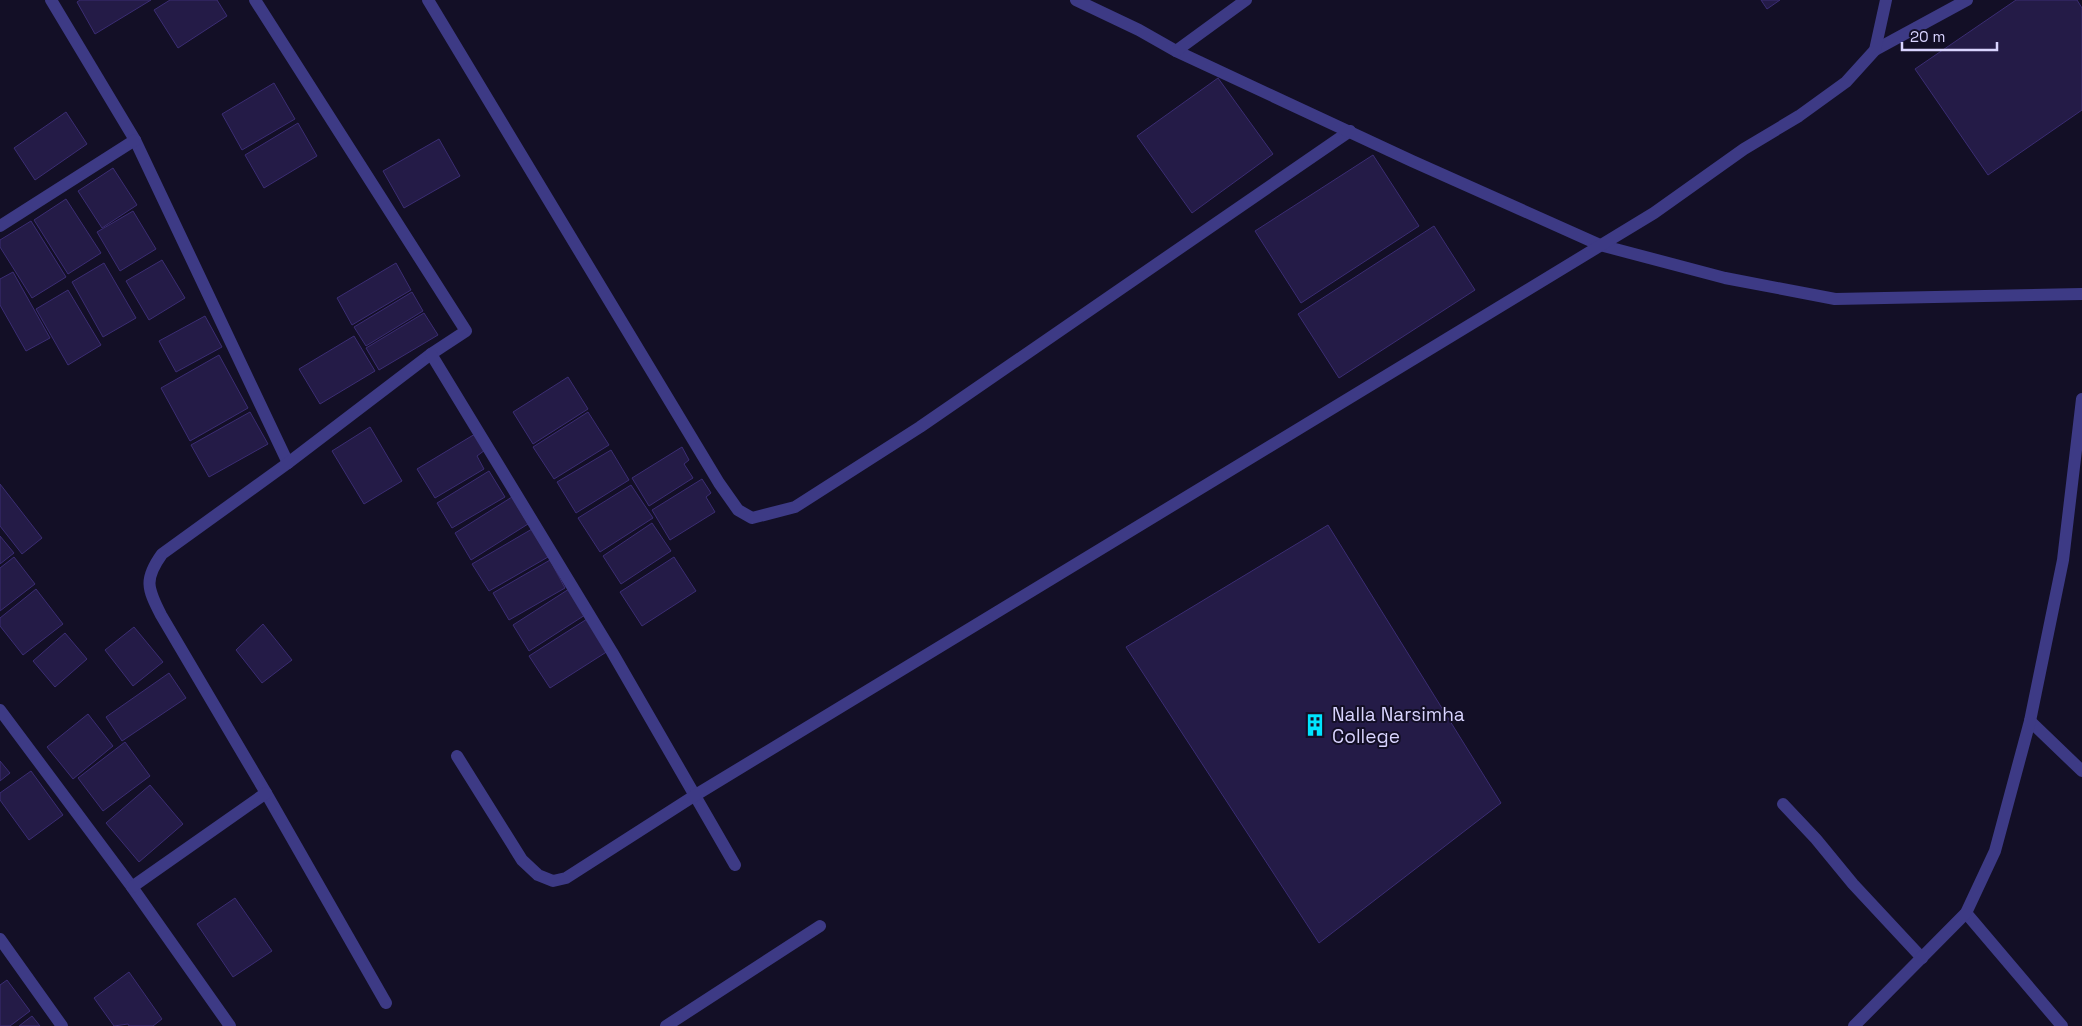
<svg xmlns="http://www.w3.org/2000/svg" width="2082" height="1026" viewBox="0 0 2082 1026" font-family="'Space Grotesk',sans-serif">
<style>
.building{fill:#241b47;stroke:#3b2d73}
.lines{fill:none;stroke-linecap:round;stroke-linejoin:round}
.minor{stroke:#3d3a85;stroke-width:12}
.labels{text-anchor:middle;stroke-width:4;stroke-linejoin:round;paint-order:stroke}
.poi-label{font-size:19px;fill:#d9d4ff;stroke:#130f26;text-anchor:start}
</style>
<rect width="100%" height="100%" fill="#130f26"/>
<g class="building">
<polygon points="80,0 151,0 95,34 77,2"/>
<polygon points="170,0 217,0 227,16 178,48 154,10"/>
<polygon points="1761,0 1780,0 1767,9"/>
<polygon points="2016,0 2077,0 2082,8 2082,110 1988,175 1915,69"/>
<polygon points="1218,78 1273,154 1192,213 1137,136"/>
<polygon points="274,83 295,119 242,150 222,114"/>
<polygon points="66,112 87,144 35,180 14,148"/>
<polygon points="298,123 317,156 264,188 245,155"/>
<polygon points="439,139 460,176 404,208 383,171"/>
<polygon points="1373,155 1419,226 1301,303 1255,231"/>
<polygon points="113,168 137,205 102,228 78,191"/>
<polygon points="66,199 101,253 68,274 34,220"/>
<polygon points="133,211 156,249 120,271 97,232"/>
<polygon points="31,221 66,277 32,298 0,247 0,240"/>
<polygon points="1434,226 1475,290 1339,378 1298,314"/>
<polygon points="162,260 185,298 149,320 126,281"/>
<polygon points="104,263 136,318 103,337 72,282"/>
<polygon points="396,263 411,290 352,325 337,298"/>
<polygon points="13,272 50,338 26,351 0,305 0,279"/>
<polygon points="68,290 101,345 68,365 36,309"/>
<polygon points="412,292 423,311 366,346 354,327"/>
<polygon points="424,313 438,335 379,370 366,348"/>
<polygon points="205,316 222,347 176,372 159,341"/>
<polygon points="354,336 375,371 320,404 299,369"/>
<polygon points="219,355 248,408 190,441 161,388"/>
<polygon points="568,377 588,409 533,444 513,412"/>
<polygon points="250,412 268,444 209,477 191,445"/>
<polygon points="588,412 609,445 554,479 533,447"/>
<polygon points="370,427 402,481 364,504 332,451"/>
<polygon points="475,434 485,450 477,456 484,469 435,498 417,469"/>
<polygon points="682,447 689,460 684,464 693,478 649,506 632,478"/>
<polygon points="611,450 629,480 576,513 557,482"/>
<polygon points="489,471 505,497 452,528 437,503"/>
<polygon points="702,479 711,493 706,497 715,512 670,540 652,510"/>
<polygon points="0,484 42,538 22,554 0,526"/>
<polygon points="631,485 653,518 600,552 578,518"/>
<polygon points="512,497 528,524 471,560 455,533"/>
<polygon points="652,523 671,551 621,584 603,556"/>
<polygon points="1328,525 1501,803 1319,943 1126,647"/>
<polygon points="532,529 548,557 489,591 472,564"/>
<polygon points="0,536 14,553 0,564"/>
<polygon points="14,557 35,584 0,611 0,568"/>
<polygon points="674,557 696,591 642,626 620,592"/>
<polygon points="550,560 565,588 509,620 493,593"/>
<polygon points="36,589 63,624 23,655 0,626 0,618"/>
<polygon points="569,589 585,615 529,651 513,625"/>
<polygon points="587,619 608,651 550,688 529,656"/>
<polygon points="263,624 292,660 262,683 236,650"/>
<polygon points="134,627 163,662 133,686 105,650"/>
<polygon points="65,633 87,659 55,687 33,661"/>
<polygon points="169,673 186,698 122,741 106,717"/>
<polygon points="88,714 113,746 73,779 47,747"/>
<polygon points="125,742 150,776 103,811 78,778"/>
<polygon points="0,761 10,773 0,781"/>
<polygon points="31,771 63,815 29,840 0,800 0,793"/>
<polygon points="150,785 183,824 139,862 106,823"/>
<polygon points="235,898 272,951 233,977 197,924"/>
<polygon points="129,972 162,1019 153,1026 129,1026 128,1024 114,1026 94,998"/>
<polygon points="7,980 30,1011 10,1026 0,1026 0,985"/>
<polygon points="32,1016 40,1026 19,1026"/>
</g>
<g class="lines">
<g class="minor">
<polyline points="51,0 135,140 288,463"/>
<path d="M 255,0 L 466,331 L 431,354 L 288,463 L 162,554 C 144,579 147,588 161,615 L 266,793 L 386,1003"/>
<polyline points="428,0 719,483 738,510 752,518 795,507 920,427 1350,131"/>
<polyline points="1076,0 1139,30 1176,51 1412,161 1600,245 1725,278 1835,299 2082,294"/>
<polyline points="1875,50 1967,0"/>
<polyline points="1176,51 1246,0"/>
<polyline points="0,226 135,140"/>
<polyline points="431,354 612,652 735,865"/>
<polyline points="0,710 132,887 230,1026"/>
<polyline points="2030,721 2082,771"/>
<polyline points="457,756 522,860 538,875 553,881 566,878 694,796 1654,213 1744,149 1799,116 1846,82 1875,50 1886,0"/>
<polyline points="1783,804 1816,839 1853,884 1922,958"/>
<polyline points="132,887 266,793"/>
<polyline points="1966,913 2062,1026"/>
<polyline points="0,939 62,1026"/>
<polyline points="666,1026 820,926"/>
<polyline points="1854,1026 1966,913 1995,851 2030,721 2063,560 2082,399"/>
</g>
</g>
<defs>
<symbol id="building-bare" viewBox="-9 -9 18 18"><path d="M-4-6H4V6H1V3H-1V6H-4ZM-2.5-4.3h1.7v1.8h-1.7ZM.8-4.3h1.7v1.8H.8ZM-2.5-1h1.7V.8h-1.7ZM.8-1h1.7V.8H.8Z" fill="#00e5ff" stroke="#130f26" stroke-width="2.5" paint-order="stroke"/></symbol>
</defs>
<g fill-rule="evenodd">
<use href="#building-bare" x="1299" y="709" width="32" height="32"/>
</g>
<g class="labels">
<g class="poi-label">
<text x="1332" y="721">Nalla Narsimha<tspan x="1332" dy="22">College</tspan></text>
</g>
</g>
<path d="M1902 42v8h95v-8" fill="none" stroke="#d9d4ff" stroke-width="2.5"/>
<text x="1910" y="42" font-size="15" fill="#d9d4ff" stroke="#130f26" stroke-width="4" paint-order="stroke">20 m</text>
</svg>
